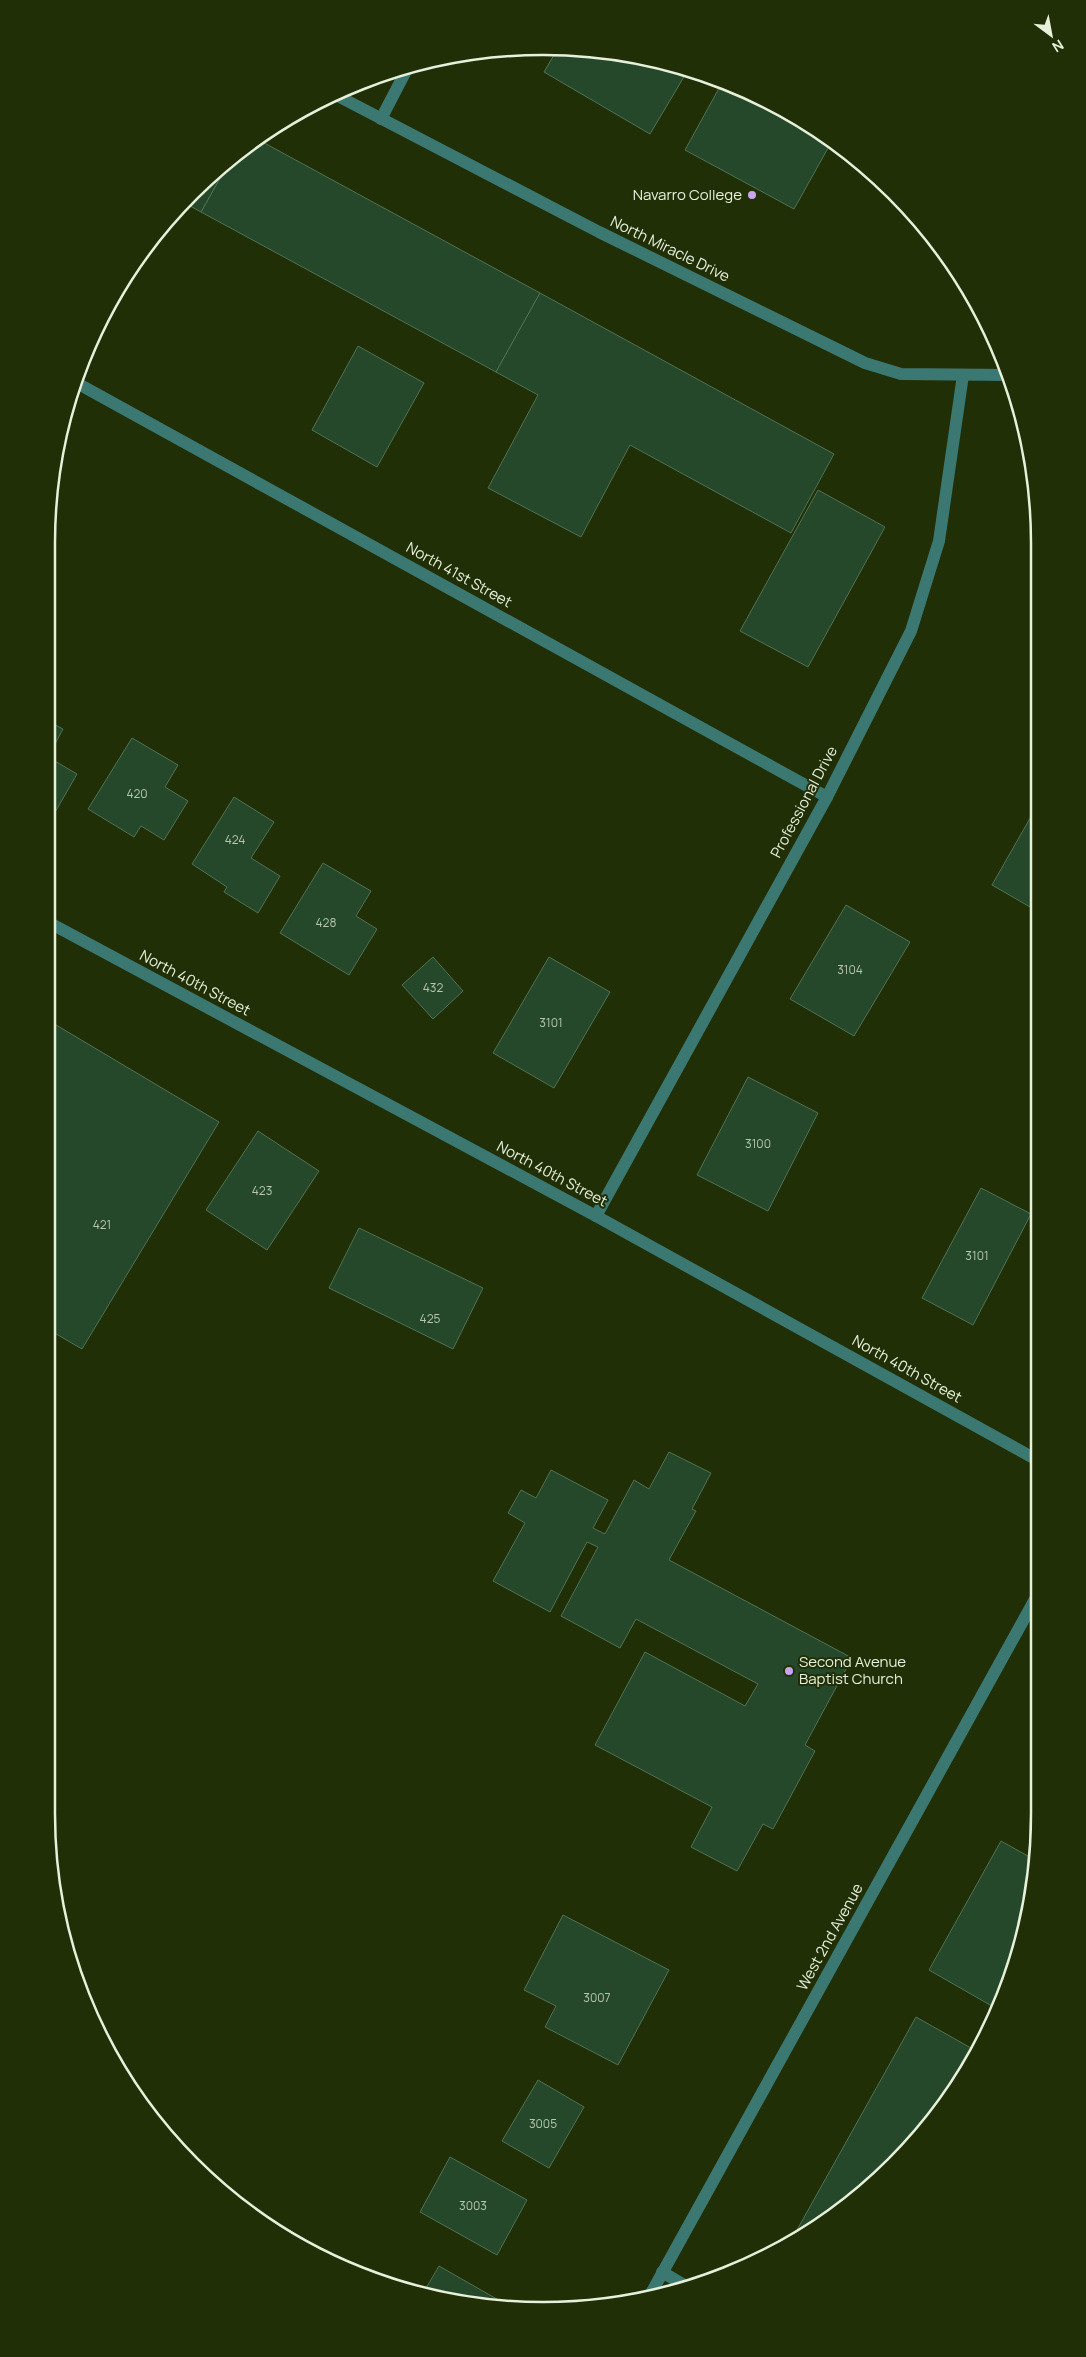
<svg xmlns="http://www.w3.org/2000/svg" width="1086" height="2357" viewBox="0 0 1086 2357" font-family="Manrope,sans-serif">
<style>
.building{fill:#26482a;stroke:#507253}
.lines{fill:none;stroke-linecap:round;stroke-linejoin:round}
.minor{stroke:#3c7872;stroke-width:12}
.poi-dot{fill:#c9a5ee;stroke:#212f07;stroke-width:2}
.labels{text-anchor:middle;stroke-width:4;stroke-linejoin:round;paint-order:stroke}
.number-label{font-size:12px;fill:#b6c6ae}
.poi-label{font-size:15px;fill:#e6f0da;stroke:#212f07;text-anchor:end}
.street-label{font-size:15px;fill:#e6f0da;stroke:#212f07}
.rim{fill:none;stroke:#e6f0da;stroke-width:2.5}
</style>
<rect width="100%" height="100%" fill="#212f07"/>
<g class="building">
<polygon points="558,48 640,56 688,70 650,134 544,72"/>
<polygon points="723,81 733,84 832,141 794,209 685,150"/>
<polygon points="257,139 540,293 496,372 201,212 229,162"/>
<polygon points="229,162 201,212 183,202 192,192"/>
<polygon points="540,293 834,454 791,533 630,445 581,537 488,488 538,395 496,372"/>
<polygon points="358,346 424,383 377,467 312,430"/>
<polygon points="818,490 885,527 808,667 740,631"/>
<polygon points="46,720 63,729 48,757 77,774 54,814 46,809"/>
<polygon points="132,738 178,765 165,787 188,801 164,840 141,826 134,837 88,809"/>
<polygon points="234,797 274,822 251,858 280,876 258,913 224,892 227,887 192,864"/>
<polygon points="1037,806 1037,911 992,885"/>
<polygon points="323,863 371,891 356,916 377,929 349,975 280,933"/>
<polygon points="846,905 910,942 854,1036 790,999"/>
<polygon points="433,957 463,991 433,1019 402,985"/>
<polygon points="549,957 610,992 554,1088 493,1053"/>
<polygon points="46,1019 219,1122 82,1349 46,1328"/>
<polygon points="748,1077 818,1113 768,1211 697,1175"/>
<polygon points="258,1131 319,1171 267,1250 206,1210"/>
<polygon points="981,1188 1031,1214 973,1325 922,1298"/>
<polygon points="359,1228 483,1288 453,1349 329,1288"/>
<polygon points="669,1452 711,1473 692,1509 696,1511 669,1560 852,1658 805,1745 815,1751 773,1829 763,1824 737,1871 691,1847 712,1807 595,1745 645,1652 745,1706 758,1684 636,1619 620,1648 561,1616 598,1547 587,1542 550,1612 493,1581 525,1523 508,1513 521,1490 536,1498 551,1470 608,1500 593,1528 605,1534 634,1480 649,1489"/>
<polygon points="1001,1841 1035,1860 1030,1911 1004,1998 997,2009 929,1970"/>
<polygon points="563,1915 669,1970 618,2065 545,2027 556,2006 524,1990"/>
<polygon points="916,2017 978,2052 973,2063 916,2142 846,2208 788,2246"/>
<polygon points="538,2080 584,2107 549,2168 502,2141"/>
<polygon points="450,2157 527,2200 497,2255 420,2212"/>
<polygon points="439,2266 509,2306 509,2307 446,2301 422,2295"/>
</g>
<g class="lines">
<g class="minor">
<polyline points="334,94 599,232 865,363 901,374 1008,375"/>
<polyline points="381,119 408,67"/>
<polyline points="75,382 827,797"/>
<polyline points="46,921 596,1216 1039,1461"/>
<polyline points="596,1216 827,797 911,631 939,541 963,375"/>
<polyline points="662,2272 689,2288"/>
<polyline points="649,2297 1039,1592"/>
</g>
</g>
<g class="poi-dot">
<circle cx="752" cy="195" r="5"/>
<circle cx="789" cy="1671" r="5"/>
</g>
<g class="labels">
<g class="number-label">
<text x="137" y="798">420</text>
<text x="235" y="844">424</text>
<text x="326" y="927">428</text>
<text x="850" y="974">3104</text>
<text x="433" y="992">432</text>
<text x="551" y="1027">3101</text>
<text x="758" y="1148">3100</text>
<text x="262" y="1195">423</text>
<text x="102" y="1229">421</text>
<text x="977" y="1260">3101</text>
<text x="430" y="1323">425</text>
<text x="597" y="2002">3007</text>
<text x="543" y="2128">3005</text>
<text x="473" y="2210">3003</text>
</g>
<g class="poi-label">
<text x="742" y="200">Navarro College</text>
<text x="799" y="1667" text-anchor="start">Second Avenue<tspan x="799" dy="17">Baptist Church</tspan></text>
</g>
<g class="street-label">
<text transform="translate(670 249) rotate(26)" y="5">North Miracle Drive</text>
<text transform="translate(459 575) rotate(29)" y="5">North 41st Street</text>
<text transform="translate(804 802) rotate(-62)" y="5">Professional Drive</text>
<text transform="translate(195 983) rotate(28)" y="5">North 40th Street</text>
<text transform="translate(552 1174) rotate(28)" y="5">North 40th Street</text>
<text transform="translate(907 1369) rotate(29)" y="5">North 40th Street</text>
<text transform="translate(830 1937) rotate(-61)" y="5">West 2nd Avenue</text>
</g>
</g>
<path d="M0 0H1086V2357H0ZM543 55H543A488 488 0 0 1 1031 543V1814A488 488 0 0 1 543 2302H543A488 488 0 0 1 55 1814V543A488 488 0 0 1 543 55Z" fill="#212f07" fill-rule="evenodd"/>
<path class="rim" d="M543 55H543A488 488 0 0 1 1031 543V1814A488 488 0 0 1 543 2302H543A488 488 0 0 1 55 1814V543A488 488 0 0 1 543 55Z"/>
<g transform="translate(1051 35) rotate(148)" stroke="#212f07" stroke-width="4" paint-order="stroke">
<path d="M0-4L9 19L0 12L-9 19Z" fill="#e6f0da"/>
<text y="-8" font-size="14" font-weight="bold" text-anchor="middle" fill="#e6f0da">N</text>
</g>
</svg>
